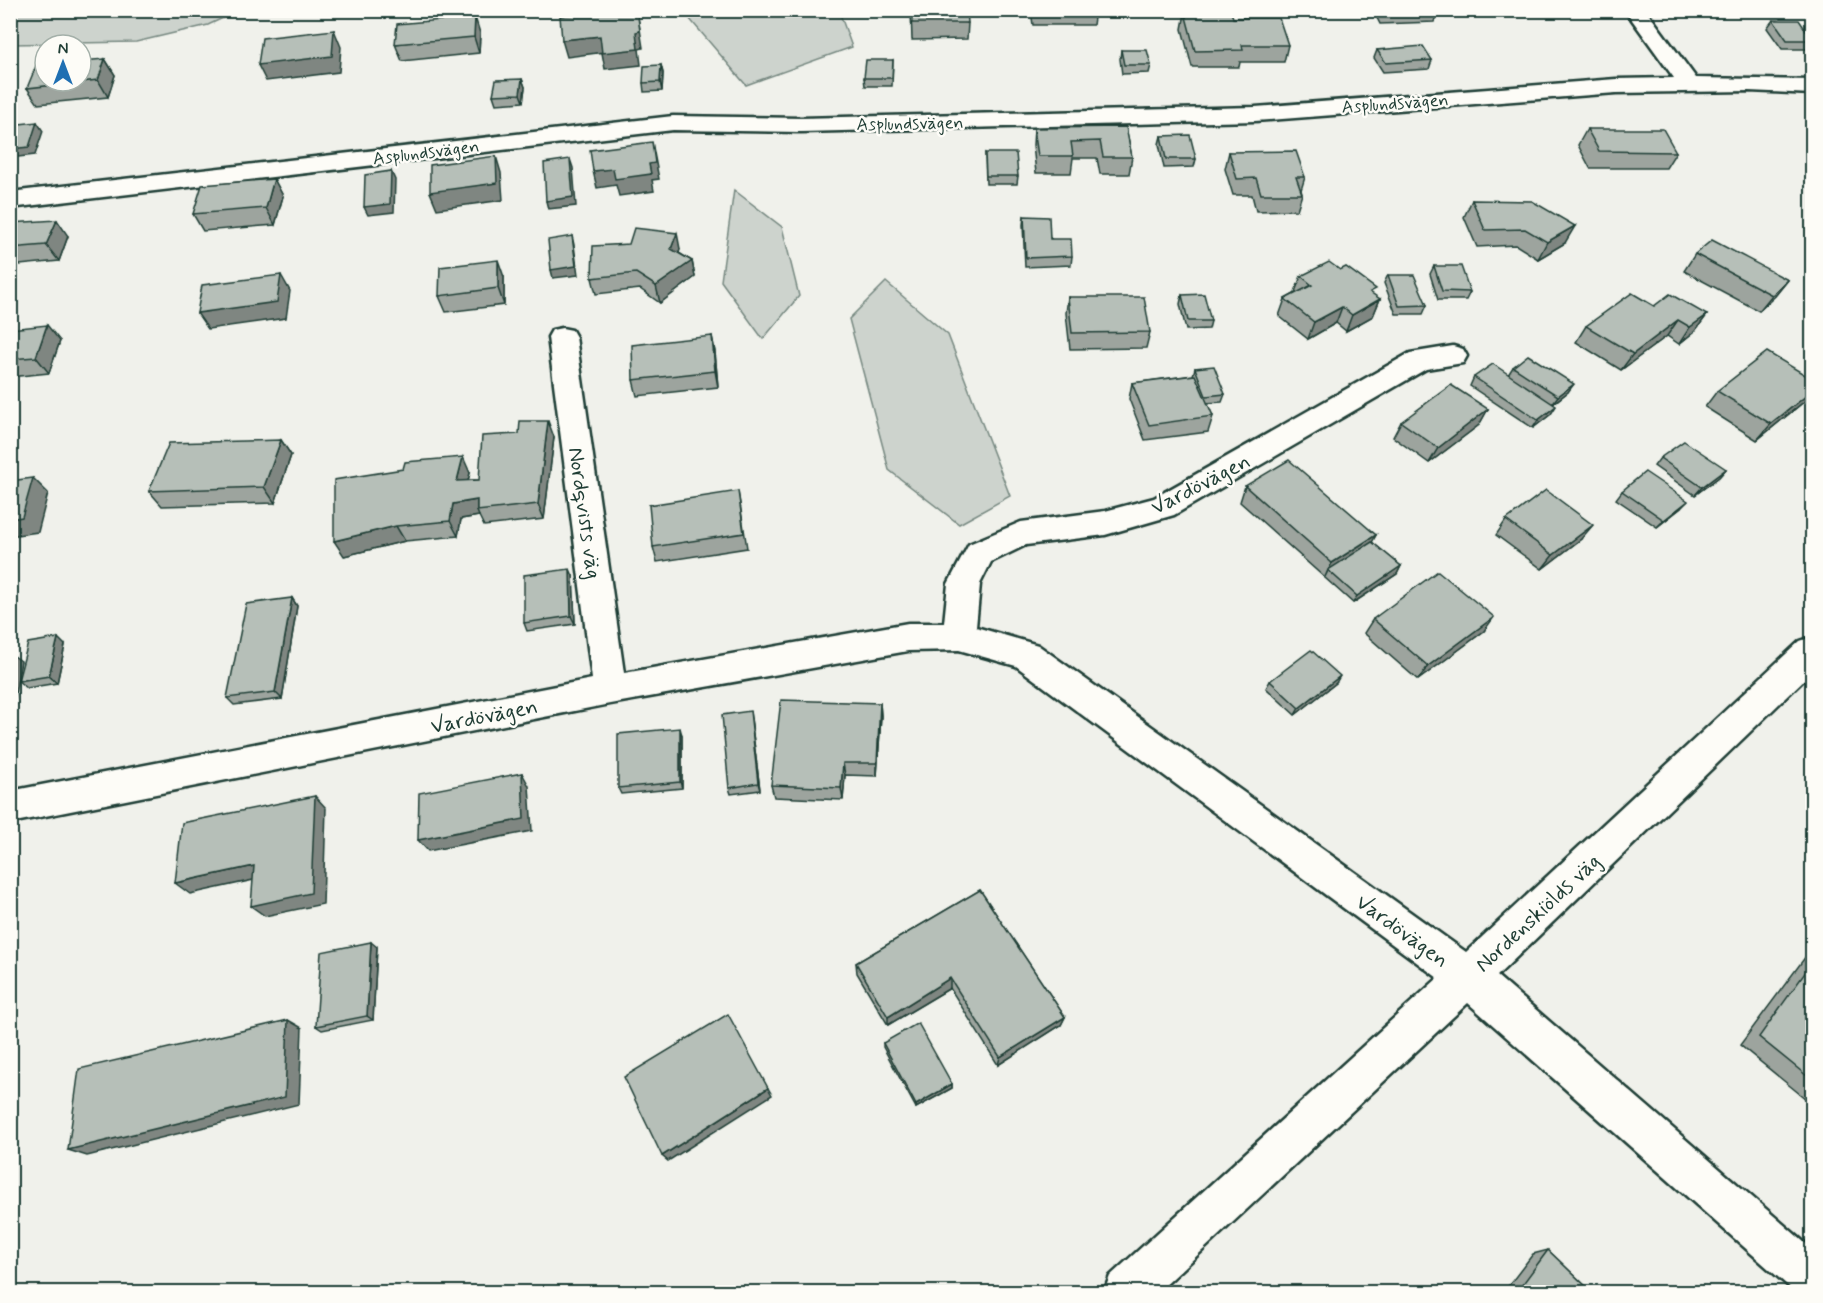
<svg xmlns="http://www.w3.org/2000/svg" width="1823" height="1303" viewBox="0 0 1823 1303" font-family="Mynerve,sans-serif">
<style>
.green{fill:#cdd3cd;stroke:#768880;stroke-width:1.5}
.lines{fill:none;stroke-linecap:round;stroke-linejoin:round}
.street-casing{stroke:#1f3d34;stroke-width:5}
.street{fill:#fdfcf7;fill-rule:evenodd}
.wall{fill:#9da49e;stroke:#1f3d34;stroke-width:1.5}
.shaded-wall{fill:#7f8681;stroke:#1f3d34;stroke-width:1.5}
.building{fill:#b6bfb8;stroke:#1f3d34;stroke-width:1.5}
.labels{text-anchor:middle;stroke-width:5;stroke-linejoin:round;paint-order:stroke}
.far-street-label{font-size:18px;fill:#1f3d34;stroke:#fdfcf7}
.street-label{font-size:22px;fill:#1f3d34;stroke:#fdfcf7}
</style>
<rect width="100%" height="100%" fill="#f0f1eb"/>
<filter id="ink" filterUnits="userSpaceOnUse"><feTurbulence type="fractalNoise" baseFrequency=".0167" numOctaves="2"/><feDisplacementMap in="SourceGraphic" scale="12" xChannelSelector="R" yChannelSelector="G"/><feConvolveMatrix kernelMatrix="1 2 1 2 8 2 1 2 1" color-interpolation-filters="sRGB"/></filter>
<g filter="url(#ink)">
<g class="green">
<polygon points="10,11 11,10 238,11 208,25 136,42 11,44"/>
<polygon points="683,11 839,11 852,47 746,85"/>
<polygon points="734,190 782,227 799,296 763,339 721,281"/>
<polygon points="886,282 948,335 1010,496 959,524 889,470 849,319"/>
</g>
<g class="lines">
<defs>
<g id="street">
<polygon points="1625,10 1646,10 1696,78 1812,80 1812,94 1749,91 1616,93 1255,121 801,132 673,130 10,208 10,192 673,116 801,118 1255,107 1616,79 1674,78"/>
<polygon points="562,328 572,330 576,337 624,673 908,623 944,623 948,584 969,544 1021,522 1105,511 1154,498 1410,353 1453,346 1463,349 1467,356 1463,363 1426,369 1174,515 1105,535 1026,545 991,562 980,584 976,627 1038,645 1466,952 1800,641 1812,637 1812,672 1497,976 1812,1249 1812,1292 1795,1292 1468,1003 1158,1292 1104,1292 1110,1276 1438,978 1016,666 959,650 908,651 610,704 10,823 10,791 592,679 548,337 552,330"/>
</g>
</defs>
<use href="#street" class="street-casing"/>
<use href="#street" class="street"/>
</g>
<g class="wall">
<polygon points="911,10 968,23 967,39 912,40"/>
<polygon points="1031,10 1095,10 1093,25 1033,25"/>
<polygon points="1373,10 1438,10 1434,22 1380,24"/>
<polygon points="1706,10 1767,10 1767,11"/>
<polygon points="1185,13 1233,18 1288,45 1284,62 1240,62 1239,67 1192,67 1182,29"/>
<polygon points="1773,20 1805,29 1810,21 1812,21 1812,42 1808,49 1782,49 1767,28"/>
<polygon points="480,33 479,53 402,61 395,44"/>
<polygon points="1121,50 1151,65 1149,73 1122,74 1120,59"/>
<polygon points="1377,50 1432,60 1429,69 1383,72 1374,58"/>
<polygon points="105,59 115,75 108,97 38,104 27,88"/>
<polygon points="893,60 892,86 865,86 864,78"/>
<polygon points="661,65 663,73 662,91 644,92 643,83"/>
<polygon points="522,79 525,87 523,102 496,104 493,95"/>
<polygon points="1126,127 1132,157 1129,174 1100,174 1097,158 1073,158 1071,173 1036,173 1033,145 1034,128"/>
<polygon points="1587,129 1676,152 1666,168 1590,168 1578,145"/>
<polygon points="1161,136 1196,159 1194,167 1164,168 1159,144"/>
<polygon points="1229,152 1305,177 1301,190 1302,194 1297,210 1256,211 1252,195 1233,195 1225,169"/>
<polygon points="985,153 1018,176 1017,184 986,184"/>
<polygon points="274,179 283,196 275,225 203,231 193,214"/>
<polygon points="1472,200 1565,243 1538,259 1516,245 1477,247 1464,217"/>
<polygon points="1024,216 1072,256 1071,265 1025,267 1023,225"/>
<polygon points="10,223 68,236 59,261 10,266"/>
<polygon points="680,249 679,253 692,261 695,277 660,303 640,289 596,294 592,278"/>
<polygon points="1695,254 1788,280 1775,296 1759,311 1684,271"/>
<polygon points="1434,266 1470,292 1466,300 1438,300 1430,274"/>
<polygon points="1388,275 1427,305 1423,314 1396,314 1384,283"/>
<polygon points="1301,276 1373,295 1380,299 1373,316 1346,331 1336,323 1308,339 1279,316 1285,299 1296,293 1295,292"/>
<polygon points="504,277 504,305 446,312 439,296"/>
<polygon points="1182,295 1211,321 1209,329 1186,330 1180,304"/>
<polygon points="1068,297 1150,332 1146,348 1070,349 1066,313"/>
<polygon points="1654,306 1707,315 1695,331 1679,344 1667,336 1621,370 1576,342 1586,326"/>
<polygon points="10,329 60,341 49,373 10,377"/>
<polygon points="712,336 715,352 718,387 637,396 633,380"/>
<polygon points="1812,362 1812,370 1808,367"/>
<polygon points="1513,367 1568,392 1553,404 1551,414 1533,428 1470,386 1474,377 1508,375"/>
<polygon points="1195,368 1225,394 1222,402 1207,403 1213,416 1208,432 1145,440 1129,399 1132,383 1193,375"/>
<polygon points="1717,391 1806,400 1757,440 1705,407"/>
<polygon points="1488,409 1479,425 1429,463 1393,437 1401,422"/>
<polygon points="554,437 544,519 484,526 479,516 461,519 458,536 405,541 344,556 470,473 468,480 479,480"/>
<polygon points="281,440 291,455 275,503 162,506 149,491"/>
<polygon points="1660,458 1726,469 1719,477 1695,495 1654,466"/>
<polygon points="1245,486 1376,535 1372,542 1401,566 1397,574 1353,603 1240,502"/>
<polygon points="738,491 747,548 657,562 653,547"/>
<polygon points="1622,491 1681,508 1657,527 1616,499"/>
<polygon points="1506,520 1581,539 1542,569 1496,535"/>
<polygon points="573,576 575,624 527,631 524,623"/>
<polygon points="292,598 297,606 282,699 234,705 227,698"/>
<polygon points="1373,619 1484,631 1418,680 1364,633"/>
<polygon points="65,645 57,683 27,688 18,681"/>
<polygon points="1270,681 1336,683 1295,715 1266,688"/>
<polygon points="880,703 881,716 877,776 845,775 843,800 774,797 771,785"/>
<polygon points="751,718 760,790 731,794 729,788"/>
<polygon points="682,735 682,788 621,794 618,788"/>
<polygon points="980,890 1065,1017 1061,1025 998,1065 950,988 888,1025 857,973 856,963"/>
<polygon points="377,947 373,1020 322,1030 316,1026"/>
<polygon points="1812,948 1812,1104 1740,1045"/>
<polygon points="883,1043 952,1084 952,1088 916,1108 883,1047"/>
<polygon points="1548,1250 1593,1293 1503,1293 1533,1254"/>
</g>
<g class="shaded-wall">
<polygon points="637,10 643,48 639,49 641,65 605,69 602,53"/>
<polygon points="475,17 480,33 479,53 474,37"/>
<polygon points="334,30 341,47 339,72 266,81 258,65"/>
<polygon points="600,36 604,52 567,57 562,40"/>
<polygon points="105,59 115,75 108,97 98,80"/>
<polygon points="661,65 663,73 662,91 660,82"/>
<polygon points="522,79 525,87 523,102 520,94"/>
<polygon points="37,122 43,131 35,155 10,158 10,149"/>
<polygon points="652,142 659,179 652,180 654,191 619,196 616,185 597,188 593,171 649,164"/>
<polygon points="496,156 501,173 503,200 437,209 430,192"/>
<polygon points="570,159 573,168 576,206 548,209 546,201"/>
<polygon points="391,171 395,180 394,212 368,215 364,207"/>
<polygon points="274,179 283,196 275,225 266,208"/>
<polygon points="57,220 68,236 59,261 46,245"/>
<polygon points="1575,226 1565,243 1538,259 1547,242"/>
<polygon points="677,233 680,249 675,266 671,249"/>
<polygon points="572,236 574,245 578,275 553,278 551,270"/>
<polygon points="498,260 504,277 504,305 498,288"/>
<polygon points="692,261 695,277 660,303 656,286"/>
<polygon points="281,275 290,291 286,318 208,329 197,313"/>
<polygon points="1788,280 1775,296 1759,311 1772,295"/>
<polygon points="1380,299 1373,316 1346,331 1352,315"/>
<polygon points="1342,307 1336,323 1308,339 1314,322"/>
<polygon points="1707,315 1695,331 1679,344 1690,327"/>
<polygon points="1678,320 1667,336 1621,370 1633,354"/>
<polygon points="47,325 60,341 49,373 36,357"/>
<polygon points="712,336 715,352 718,387 715,371"/>
<polygon points="1574,384 1568,392 1552,404 1558,396"/>
<polygon points="1812,391 1812,393 1806,400 1757,440 1771,424"/>
<polygon points="1556,406 1551,414 1533,428 1538,420"/>
<polygon points="1488,409 1479,425 1429,463 1438,448"/>
<polygon points="548,421 554,437 544,519 538,504"/>
<polygon points="281,440 291,455 275,503 264,487"/>
<polygon points="463,457 470,473 464,496 457,481"/>
<polygon points="1726,469 1719,477 1695,495 1702,487"/>
<polygon points="33,478 48,493 38,532 10,536 10,519"/>
<polygon points="477,500 477,511 479,516 461,519 458,536 450,521 453,504"/>
<polygon points="1688,501 1681,508 1657,527 1664,520"/>
<polygon points="1593,525 1581,539 1542,569 1553,555"/>
<polygon points="396,526 405,541 344,556 334,541"/>
<polygon points="1376,535 1368,550 1328,570 1325,577 1332,563"/>
<polygon points="1401,566 1397,574 1353,603 1357,596"/>
<polygon points="570,569 573,576 575,624 571,616"/>
<polygon points="292,598 297,606 282,699 275,692"/>
<polygon points="1494,617 1484,631 1418,680 1428,666"/>
<polygon points="58,638 65,645 57,683 49,676"/>
<polygon points="10,653 21,661 13,707 10,708"/>
<polygon points="1340,676 1336,683 1295,715 1299,708"/>
<polygon points="880,703 881,716 877,776 877,763"/>
<polygon points="750,711 751,718 760,790 758,783"/>
<polygon points="680,728 682,735 682,788 680,782"/>
<polygon points="843,763 845,775 843,800 841,788"/>
<polygon points="522,773 529,786 532,831 428,851 418,840"/>
<polygon points="315,796 326,808 323,904 265,916 251,906"/>
<polygon points="254,866 267,877 190,894 175,883"/>
<polygon points="371,942 377,947 373,1020 367,1016"/>
<polygon points="950,978 950,988 888,1025 888,1017"/>
<polygon points="1065,1017 1061,1025 998,1065 1000,1057"/>
<polygon points="288,1020 302,1028 299,1104 87,1156 68,1150"/>
<polygon points="952,1084 952,1088 916,1108 916,1105"/>
<polygon points="768,1088 772,1095 668,1161 662,1156"/>
<polygon points="646,1286 649,1288 652,1293 650,1293"/>
</g>
<g class="building">
<polygon points="612,10 637,10 640,31 636,32 638,49 602,53 600,36 562,40 560,16"/>
<polygon points="911,10 967,10 968,23 912,23"/>
<polygon points="1231,12 1233,18 1279,18 1288,45 1242,45 1243,50 1195,51 1185,13"/>
<polygon points="475,17 474,37 395,44 397,24"/>
<polygon points="1773,20 1799,20 1812,39 1812,40 1787,40"/>
<polygon points="334,30 332,56 258,65 262,38"/>
<polygon points="1423,46 1432,60 1386,63 1377,50"/>
<polygon points="1121,50 1147,50 1151,65 1124,65"/>
<polygon points="105,59 98,80 27,88 36,66 45,65 45,81 81,81 81,61"/>
<polygon points="866,60 893,60 892,78 864,78"/>
<polygon points="661,65 660,82 643,83 644,66"/>
<polygon points="522,79 520,94 493,95 496,80"/>
<polygon points="37,122 29,147 10,149 10,125"/>
<polygon points="1126,127 1132,157 1103,157 1100,141 1071,142 1073,156 1038,156 1034,128"/>
<polygon points="1587,129 1663,129 1676,152 1599,151"/>
<polygon points="1190,135 1196,159 1166,159 1161,136"/>
<polygon points="652,142 655,163 649,164 651,174 615,179 613,169 593,171 590,150"/>
<polygon points="1296,151 1305,177 1296,177 1302,194 1261,194 1256,178 1237,179 1229,152"/>
<polygon points="985,153 1016,153 1018,176 986,176"/>
<polygon points="496,156 497,183 430,192 430,165"/>
<polygon points="570,159 573,197 546,201 544,163"/>
<polygon points="391,171 390,204 364,207 365,175"/>
<polygon points="274,179 266,208 193,214 202,185"/>
<polygon points="1472,200 1532,201 1575,226 1547,242 1525,229 1485,230"/>
<polygon points="1024,216 1049,217 1050,239 1071,239 1072,256 1026,258"/>
<polygon points="57,220 46,245 10,248 10,223"/>
<polygon points="634,228 677,233 671,249 692,261 656,286 636,273 592,278 593,246 629,244"/>
<polygon points="572,236 576,266 551,270 548,240"/>
<polygon points="1712,240 1788,280 1772,295 1695,254"/>
<polygon points="498,260 498,288 439,296 440,267"/>
<polygon points="1329,262 1340,270 1346,267 1376,289 1370,292 1380,299 1352,315 1342,307 1314,322 1285,299 1312,285 1301,276"/>
<polygon points="1434,266 1461,266 1470,292 1442,291"/>
<polygon points="281,275 277,302 197,313 202,285"/>
<polygon points="1388,275 1414,275 1427,305 1399,306"/>
<polygon points="1632,293 1654,306 1670,294 1707,315 1690,327 1678,320 1633,354 1586,326"/>
<polygon points="1204,294 1211,321 1188,321 1182,295"/>
<polygon points="1068,297 1144,297 1150,332 1072,333"/>
<polygon points="47,325 36,357 10,359 10,329"/>
<polygon points="712,336 715,371 633,380 632,345"/>
<polygon points="1767,352 1812,379 1812,391 1771,424 1717,391"/>
<polygon points="1528,355 1574,384 1558,396 1513,367"/>
<polygon points="1493,364 1556,406 1538,420 1474,377"/>
<polygon points="1214,366 1225,394 1206,396 1195,368"/>
<polygon points="1195,375 1213,416 1149,425 1132,383"/>
<polygon points="1451,385 1488,409 1438,448 1401,422"/>
<polygon points="520,421 548,421 538,504 477,511 477,500 453,504 450,521 396,526 334,541 334,480 403,469 405,462 463,457 457,481 479,480 482,436 519,434"/>
<polygon points="281,440 264,487 149,491 169,443"/>
<polygon points="1684,441 1726,469 1702,487 1660,458"/>
<polygon points="1289,460 1376,535 1332,563 1245,486"/>
<polygon points="1645,472 1688,501 1664,520 1622,491"/>
<polygon points="33,478 22,517 10,519 10,481"/>
<polygon points="1546,490 1593,525 1553,555 1506,520"/>
<polygon points="738,491 744,533 653,547 649,505"/>
<polygon points="1372,542 1401,566 1357,596 1328,570"/>
<polygon points="570,569 571,616 524,623 524,575"/>
<polygon points="1438,571 1494,617 1428,666 1373,619"/>
<polygon points="292,598 275,692 227,698 246,604"/>
<polygon points="58,638 49,676 18,681 28,643"/>
<polygon points="1311,650 1340,676 1299,708 1270,681"/>
<polygon points="781,700 880,703 877,763 843,763 841,788 771,785"/>
<polygon points="750,711 758,783 729,788 722,715"/>
<polygon points="680,728 680,782 618,788 618,734"/>
<polygon points="522,773 524,819 418,840 419,793"/>
<polygon points="315,796 311,893 251,906 254,866 175,883 182,823"/>
<polygon points="980,890 1065,1017 1000,1057 950,978 888,1017 856,963"/>
<polygon points="371,942 367,1016 316,1026 321,952"/>
<polygon points="1812,963 1812,1080 1759,1037"/>
<polygon points="728,1014 768,1088 662,1156 624,1077"/>
<polygon points="288,1020 285,1097 68,1150 79,1069"/>
<polygon points="918,1023 952,1084 916,1105 883,1043"/>
<polygon points="1548,1250 1593,1293 1516,1293"/>
<polygon points="646,1286 650,1293 638,1293"/>
</g>
</g>
<g class="labels">
<g class="far-street-label">
<text transform="translate(1395 103) rotate(-4)" y="6">Asplundsvägen</text>
<text transform="translate(910 123) rotate(-1)" y="6">Asplundsvägen</text>
<text transform="translate(426 152) rotate(-7)" y="6">Asplundsvägen</text>
</g>
<g class="street-label">
<text transform="translate(1200 483) rotate(-27)" y="8">Vardövägen</text>
<text transform="translate(586 513) rotate(82)" y="8">Nordqvists väg</text>
<text transform="translate(484 715) rotate(-11)" y="8">Vardövägen</text>
<text transform="translate(1537 912) rotate(-43)" y="8">Nordenskiölds väg</text>
<text transform="translate(1403 930) rotate(36)" y="8">Vardövägen</text>
</g>
</g>
<rect width="1823" height="1303" fill="none" stroke="#fdfcf7" stroke-width="36"/>
<rect x="18" y="18" width="1787" height="1267" fill="none" stroke="#1f3d34" stroke-width="2" filter="url(#ink)"/>
<g transform="translate(63 63)"><circle r="28" fill="#fdfcf7" stroke="#a4b0a9" stroke-width="1.5"/>
<path d="M0-4.5L10 22L0 15L-10 22Z" fill="#1f6fb2"/>
<text y="-9" font-size="16" font-weight="bold" text-anchor="middle" fill="#1f3d34">N</text>
</g>
</svg>
